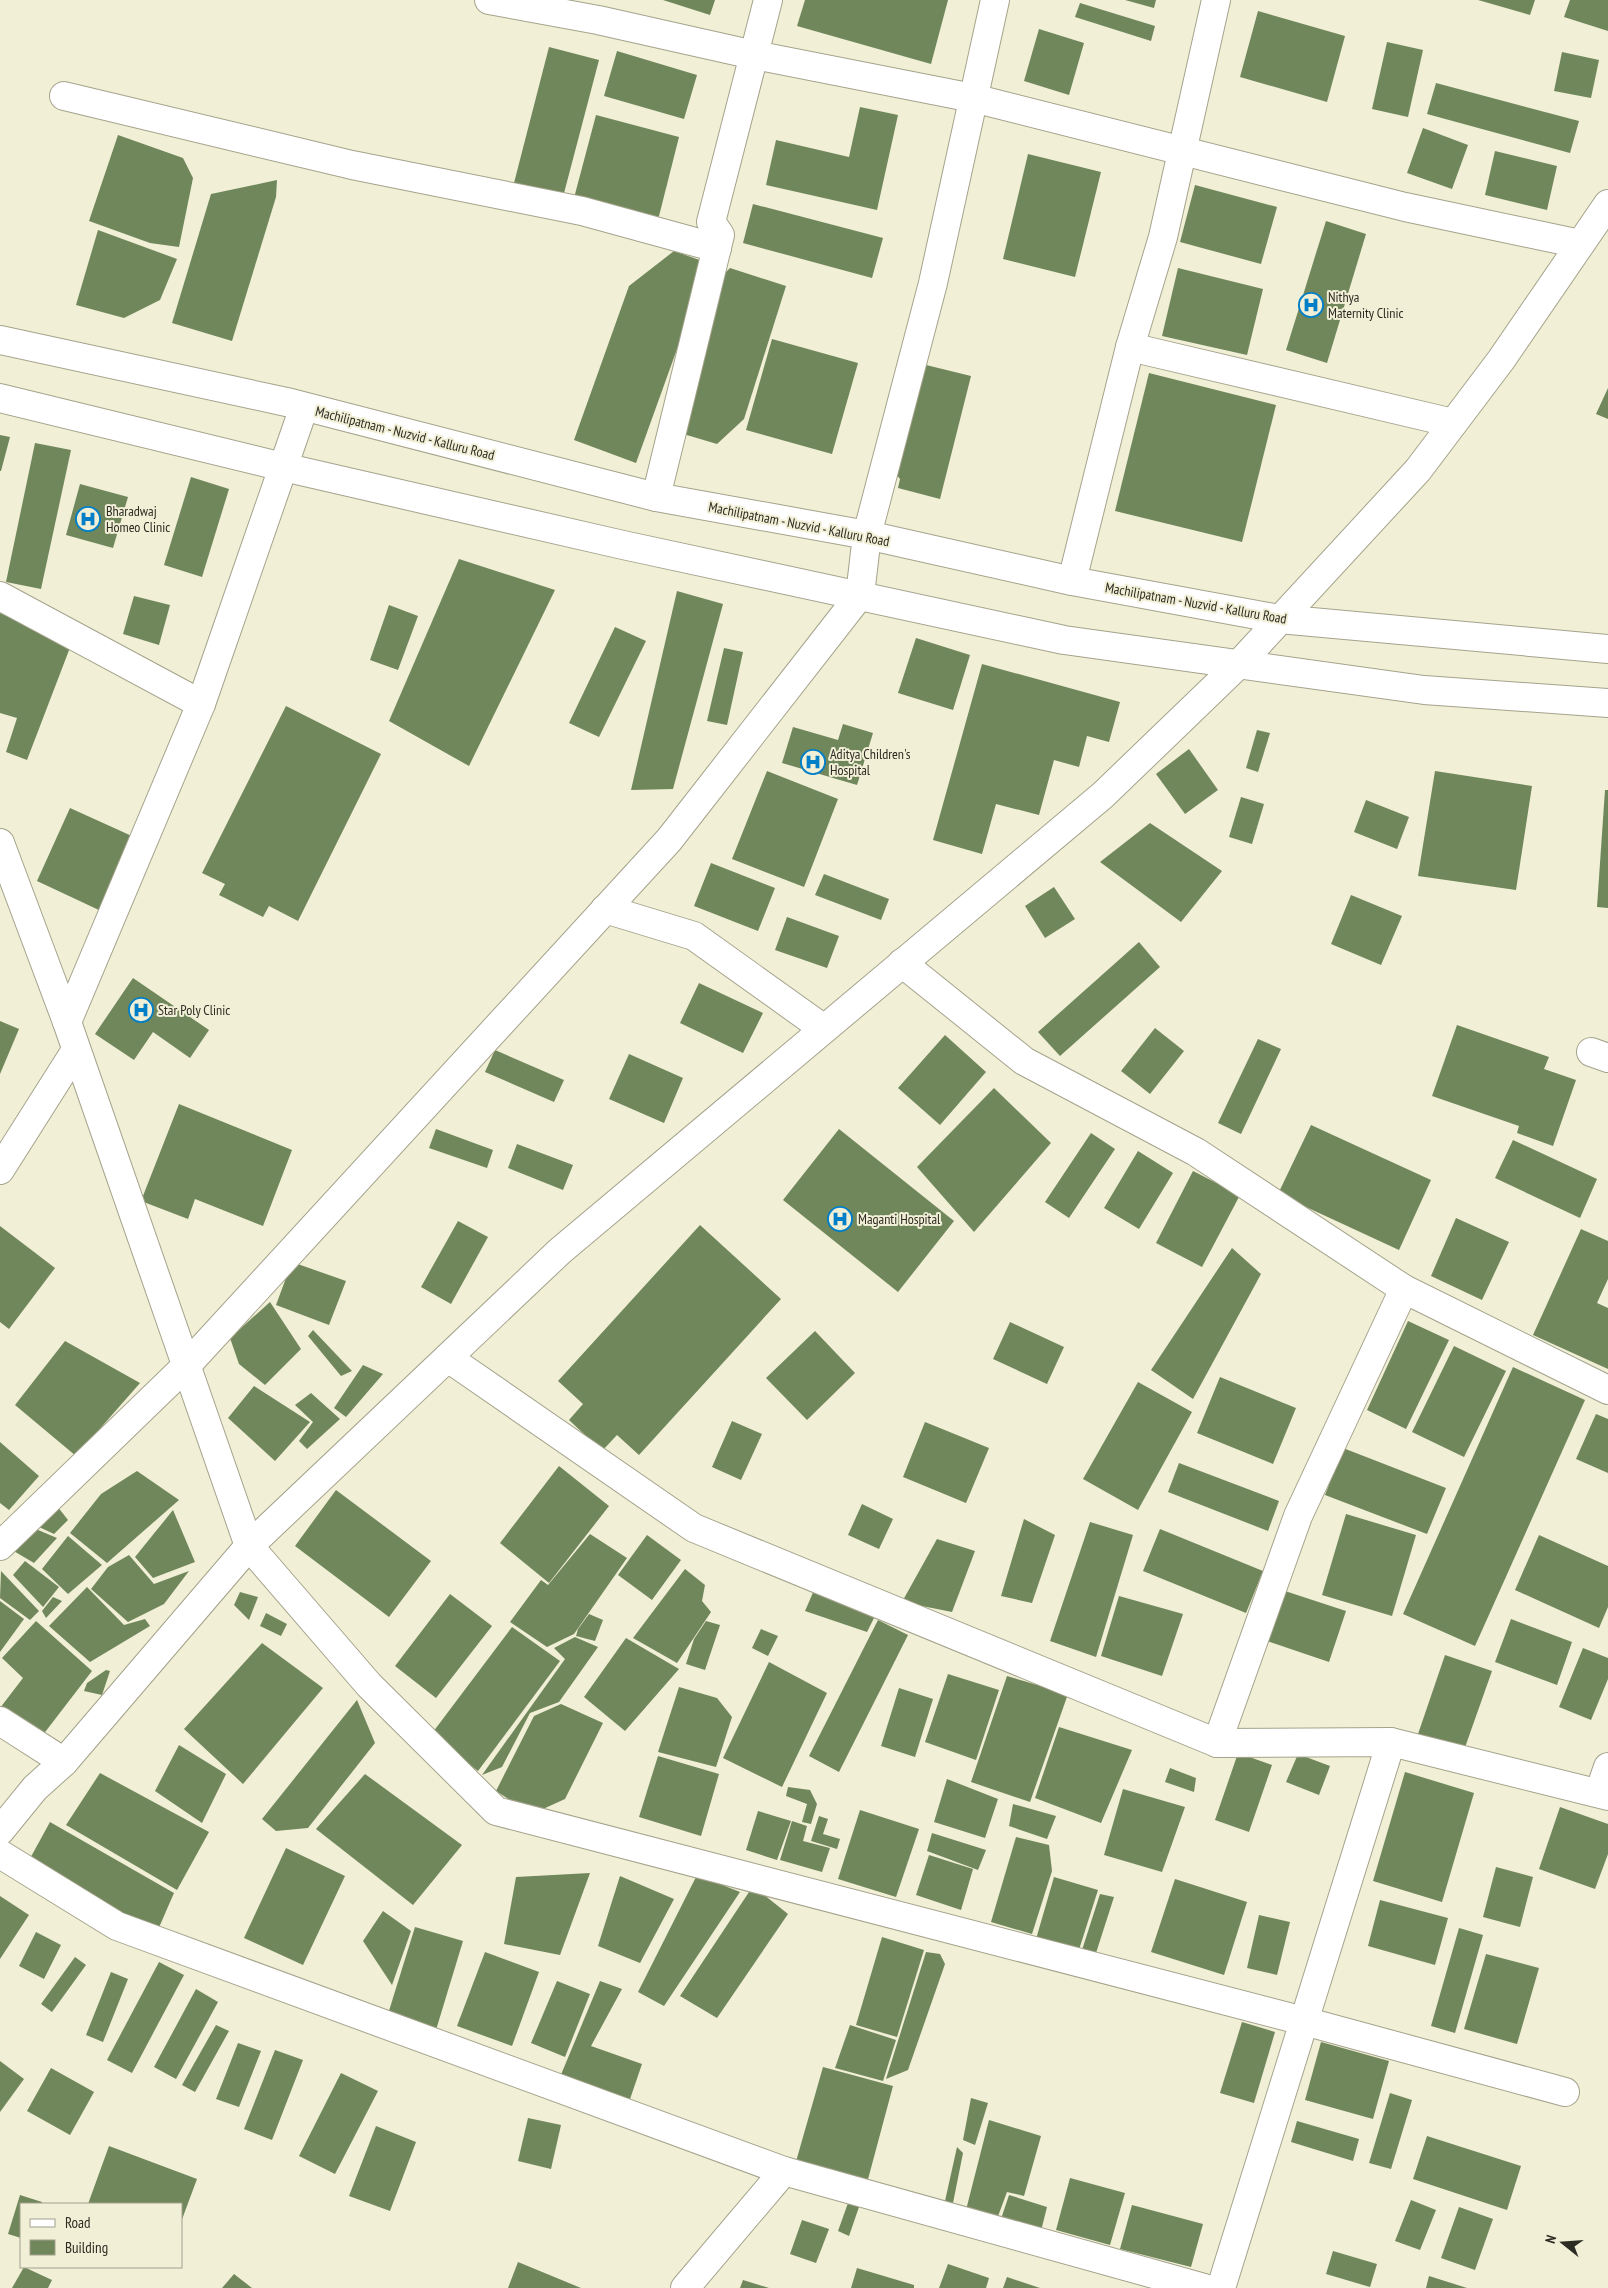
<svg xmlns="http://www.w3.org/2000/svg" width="1608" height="2288" viewBox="0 0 1608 2288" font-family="'PT Sans Narrow',sans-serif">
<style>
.building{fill:#70875c}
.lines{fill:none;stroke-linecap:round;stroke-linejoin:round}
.street-casing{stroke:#a5a38c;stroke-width:30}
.highway-casing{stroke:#a5a38c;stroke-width:30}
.street{stroke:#fff;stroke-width:28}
.highway{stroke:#fff;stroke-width:28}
.labels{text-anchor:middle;stroke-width:4;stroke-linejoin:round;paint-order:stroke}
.poi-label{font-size:14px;fill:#2d2c23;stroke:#f1efd6;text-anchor:start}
.street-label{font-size:14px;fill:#2d2c23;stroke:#f1efd6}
</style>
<rect width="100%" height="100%" fill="#f1efd6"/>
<g class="building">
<polygon points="663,0 715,0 710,15"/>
<polygon points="805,0 948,0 931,64 797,26"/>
<polygon points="1125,0 1156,0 1154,8"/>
<polygon points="1478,0 1535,0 1530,15"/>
<polygon points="1570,0 1608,0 1608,31 1564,17"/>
<polygon points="1080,3 1155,26 1151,41 1075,17"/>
<polygon points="1258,11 1345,36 1327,102 1240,77"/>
<polygon points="1039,29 1084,43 1069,95 1024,81"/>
<polygon points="1387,42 1423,50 1408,117 1372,109"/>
<polygon points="549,47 599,60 563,197 514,183"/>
<polygon points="617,51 697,75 684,119 604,96"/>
<polygon points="1562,52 1599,60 1591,98 1554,91"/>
<polygon points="1436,83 1579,121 1570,153 1427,114"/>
<polygon points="860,107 898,115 877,210 766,185 776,140 849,157"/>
<polygon points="596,115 679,137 658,220 574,198"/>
<polygon points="1423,128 1468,145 1452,189 1407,173"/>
<polygon points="118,135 183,158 193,178 179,247 150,243 89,221"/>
<polygon points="1495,151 1557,166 1547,210 1485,195"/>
<polygon points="1028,154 1101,172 1075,277 1003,259"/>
<polygon points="277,180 276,197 232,341 172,323 211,194"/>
<polygon points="1195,185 1277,207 1261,264 1180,242"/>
<polygon points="753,204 883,238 872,278 743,243"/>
<polygon points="1326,221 1366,234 1327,363 1286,350"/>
<polygon points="98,230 177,259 160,300 124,318 76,305"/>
<polygon points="674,251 708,263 636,463 574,440 629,286"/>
<polygon points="730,268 786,286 744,419 717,444 680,433 716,282"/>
<polygon points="1178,268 1263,289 1247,355 1162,336"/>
<polygon points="772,339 858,363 832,454 746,430"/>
<polygon points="922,364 971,376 940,499 898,488 900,479 895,473"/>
<polygon points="1149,373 1276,405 1242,542 1115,511"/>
<polygon points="1608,388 1608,419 1596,414"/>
<polygon points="0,435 10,437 1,471 0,471"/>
<polygon points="35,443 71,450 41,589 6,582"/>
<polygon points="191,477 229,489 202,577 164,565"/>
<polygon points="80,484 128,497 113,548 66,535"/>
<polygon points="459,559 555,590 469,766 389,721"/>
<polygon points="677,591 723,604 673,789 631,790"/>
<polygon points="134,596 170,605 159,645 123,634"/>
<polygon points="389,605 418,616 398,670 370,660"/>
<polygon points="0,613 71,645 27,760 6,752 17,718 0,713"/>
<polygon points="615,627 646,641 599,737 569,723"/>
<polygon points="916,638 970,655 953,710 898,693"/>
<polygon points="724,648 743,652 727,725 707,721"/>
<polygon points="982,664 1120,702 1109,742 1087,736 1079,767 1054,760 1039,815 996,804 982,854 933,840"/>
<polygon points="286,706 381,754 298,921 269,906 263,917 219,895 225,884 202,873"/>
<polygon points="843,724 873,733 857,785 782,763 793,727 838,740"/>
<polygon points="1257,730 1270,733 1258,772 1246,768"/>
<polygon points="1189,749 1218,790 1185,814 1156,774"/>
<polygon points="767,771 838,799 804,887 732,859"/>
<polygon points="1435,771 1532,786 1516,890 1418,876"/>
<polygon points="1605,790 1608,790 1608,908 1597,907"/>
<polygon points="1241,797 1264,804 1252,844 1229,837"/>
<polygon points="1366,800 1409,817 1397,849 1354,832"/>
<polygon points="70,808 134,837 101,911 37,881"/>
<polygon points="1150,823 1222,871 1181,922 1100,862"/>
<polygon points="711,863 775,888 758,931 694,906"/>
<polygon points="824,874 889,899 881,920 815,895"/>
<polygon points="1054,887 1075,919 1045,938 1025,906"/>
<polygon points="1351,895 1402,916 1381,965 1331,944"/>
<polygon points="787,917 839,936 827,968 775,950"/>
<polygon points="1139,942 1160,967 1060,1056 1038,1032"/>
<polygon points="133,978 209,1030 190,1058 153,1032 134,1060 95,1034"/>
<polygon points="699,983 763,1013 743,1053 680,1023"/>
<polygon points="0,1021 19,1029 0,1074"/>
<polygon points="1457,1025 1549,1057 1544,1069 1576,1080 1553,1146 1517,1133 1519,1126 1432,1096"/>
<polygon points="1155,1028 1184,1051 1150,1094 1121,1071"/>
<polygon points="945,1035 986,1072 940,1125 898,1088"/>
<polygon points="1258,1039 1281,1049 1241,1134 1218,1123"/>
<polygon points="495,1050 564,1080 554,1102 485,1072"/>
<polygon points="629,1054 683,1078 664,1123 609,1099"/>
<polygon points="994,1088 1051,1143 974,1232 917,1167"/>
<polygon points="179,1104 292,1150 263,1226 195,1199 188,1219 141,1201"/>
<polygon points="1311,1125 1431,1180 1399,1250 1278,1194"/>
<polygon points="436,1129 493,1150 487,1168 429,1148"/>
<polygon points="839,1129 954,1221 898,1292 783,1200"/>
<polygon points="1091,1133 1115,1149 1069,1218 1045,1202"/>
<polygon points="1513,1140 1597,1179 1580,1218 1495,1178"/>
<polygon points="517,1144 573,1165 563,1190 508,1168"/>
<polygon points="1138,1151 1173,1173 1139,1229 1104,1208"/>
<polygon points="1193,1171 1240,1195 1202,1267 1156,1243"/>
<polygon points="1456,1218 1509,1242 1482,1300 1431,1276"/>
<polygon points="458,1221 488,1237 451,1304 421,1287"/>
<polygon points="700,1225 781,1299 639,1455 617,1435 602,1451 569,1420 583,1404 558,1381"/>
<polygon points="0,1226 55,1268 9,1329 0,1322"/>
<polygon points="1581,1229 1608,1241 1608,1279 1597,1303 1608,1308 1608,1369 1533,1335"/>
<polygon points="1232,1248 1261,1274 1193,1399 1151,1370"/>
<polygon points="292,1262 346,1281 329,1325 276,1305"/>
<polygon points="270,1302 301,1349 265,1385 239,1364 230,1338"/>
<polygon points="1408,1321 1449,1340 1406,1429 1367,1410"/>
<polygon points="1010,1322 1064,1347 1047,1384 993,1359"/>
<polygon points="313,1330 352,1371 341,1376 308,1336"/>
<polygon points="815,1331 855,1373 807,1420 766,1378"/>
<polygon points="65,1341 140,1383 76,1456 15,1405"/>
<polygon points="1454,1346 1506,1371 1464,1457 1412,1432"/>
<polygon points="363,1365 383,1374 346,1417 334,1408"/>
<polygon points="1513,1367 1585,1400 1475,1646 1403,1614"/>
<polygon points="1220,1377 1296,1408 1273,1464 1197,1433"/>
<polygon points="1138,1382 1192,1412 1138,1510 1083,1479"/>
<polygon points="254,1386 310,1422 275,1461 228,1418"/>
<polygon points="311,1393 340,1419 307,1449 299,1441 313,1422 295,1405"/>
<polygon points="1596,1414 1608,1419 1608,1473 1576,1459"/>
<polygon points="732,1421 762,1434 741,1480 712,1467"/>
<polygon points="925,1422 989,1448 966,1503 903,1477"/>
<polygon points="0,1442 39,1476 9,1510 0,1503"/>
<polygon points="1343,1448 1446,1488 1427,1534 1325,1495"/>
<polygon points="1179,1463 1279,1501 1268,1531 1168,1492"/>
<polygon points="559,1466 609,1506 549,1583 500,1543"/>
<polygon points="137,1471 179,1500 107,1563 70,1533 101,1494"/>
<polygon points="336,1490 431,1561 389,1617 295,1546"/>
<polygon points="862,1504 893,1519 879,1549 848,1535"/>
<polygon points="57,1506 68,1520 54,1534 39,1527"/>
<polygon points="173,1510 195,1562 153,1578 135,1557"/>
<polygon points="1346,1514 1416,1535 1392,1616 1322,1595"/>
<polygon points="1024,1519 1055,1535 1032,1603 1001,1596"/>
<polygon points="1090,1522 1133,1535 1096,1657 1050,1641"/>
<polygon points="31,1527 57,1538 34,1563 12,1550"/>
<polygon points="1160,1529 1263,1571 1246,1613 1143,1571"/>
<polygon points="590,1534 627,1558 574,1634 547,1647 510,1622 541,1580 548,1585"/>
<polygon points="647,1535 681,1560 652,1600 618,1575"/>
<polygon points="1539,1535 1608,1566 1608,1607 1599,1628 1515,1590"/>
<polygon points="68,1536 102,1565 68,1594 42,1569"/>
<polygon points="937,1539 975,1551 952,1612 902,1602"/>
<polygon points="129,1555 154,1584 189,1571 164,1604 128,1622 91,1589 108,1567"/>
<polygon points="25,1561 59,1587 43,1607 13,1575"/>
<polygon points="685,1569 705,1585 702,1601 711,1612 677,1663 633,1638"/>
<polygon points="1,1571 39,1611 30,1620 0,1598"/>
<polygon points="87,1587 124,1625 145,1619 150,1626 90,1662 49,1626"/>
<polygon points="815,1588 876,1614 867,1632 805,1611"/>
<polygon points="1285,1591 1346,1611 1329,1662 1267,1641"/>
<polygon points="240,1592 258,1597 249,1620 234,1605"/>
<polygon points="450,1594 492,1626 436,1698 395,1666"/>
<polygon points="1119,1596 1183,1614 1162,1676 1101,1656"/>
<polygon points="53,1597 62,1601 46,1618 42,1611"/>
<polygon points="0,1601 24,1619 0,1652"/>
<polygon points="266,1613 287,1624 281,1636 260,1626"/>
<polygon points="589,1614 603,1620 595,1641 576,1636 578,1629"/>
<polygon points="1511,1619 1572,1642 1557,1685 1495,1662"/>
<polygon points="878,1620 908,1635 839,1772 809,1756"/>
<polygon points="36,1621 92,1671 39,1740 0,1708 23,1678 2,1658"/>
<polygon points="706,1621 720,1625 705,1670 686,1664 694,1639"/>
<polygon points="512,1627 560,1661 478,1771 430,1736"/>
<polygon points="761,1629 778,1636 768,1656 752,1648"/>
<polygon points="575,1637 598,1647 559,1702 530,1713 502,1767 482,1775 565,1659 554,1648"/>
<polygon points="626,1638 679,1669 625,1731 584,1697"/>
<polygon points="262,1643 323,1688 243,1784 184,1729"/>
<polygon points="1583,1648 1608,1658 1608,1679 1591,1720 1559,1707"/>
<polygon points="1445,1655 1492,1671 1463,1753 1417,1737"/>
<polygon points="769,1662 827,1693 782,1787 723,1758"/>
<polygon points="106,1670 110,1671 102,1695 84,1691 87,1683"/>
<polygon points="948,1674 999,1690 976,1760 925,1742"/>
<polygon points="1007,1676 1068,1694 1030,1802 971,1782"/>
<polygon points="679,1687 717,1698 732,1717 716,1767 658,1752"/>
<polygon points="899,1688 933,1699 915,1757 881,1746"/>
<polygon points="357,1700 375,1743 308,1828 276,1831 262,1819"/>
<polygon points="561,1704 603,1723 565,1799 532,1814 496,1791 534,1716"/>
<polygon points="1059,1727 1132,1750 1101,1823 1035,1798"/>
<polygon points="179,1745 226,1774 202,1823 155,1791"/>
<polygon points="1238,1753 1272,1765 1249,1832 1215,1820"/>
<polygon points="1298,1754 1330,1766 1319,1795 1286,1782"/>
<polygon points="658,1756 719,1774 701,1836 639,1817"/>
<polygon points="1170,1768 1196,1778 1194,1792 1165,1782"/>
<polygon points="1405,1772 1474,1793 1442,1902 1373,1881"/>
<polygon points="100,1773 209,1832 177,1890 66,1825"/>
<polygon points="365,1774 462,1845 413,1905 316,1829"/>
<polygon points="947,1779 998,1799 985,1838 934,1822"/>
<polygon points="788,1787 810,1790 817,1804 811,1824 802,1822 807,1804 786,1796"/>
<polygon points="1123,1789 1185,1807 1162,1872 1104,1855"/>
<polygon points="1013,1804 1056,1816 1047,1839 1009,1826"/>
<polygon points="1560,1807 1608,1824 1608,1854 1595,1889 1539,1869"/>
<polygon points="860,1810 919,1829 896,1897 838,1879"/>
<polygon points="758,1811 791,1821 777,1860 746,1850"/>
<polygon points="819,1816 828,1819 823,1834 840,1839 837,1849 811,1841"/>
<polygon points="792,1821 807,1826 803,1841 830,1848 822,1872 780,1860"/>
<polygon points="50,1822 174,1893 157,1932 27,1864"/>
<polygon points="932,1833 986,1850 978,1870 927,1851"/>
<polygon points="1016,1837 1049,1845 1052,1871 1032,1934 991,1922"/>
<polygon points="286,1848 345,1876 303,1965 244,1938"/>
<polygon points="929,1855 973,1869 961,1910 916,1895"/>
<polygon points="1496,1867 1533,1877 1520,1927 1483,1917"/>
<polygon points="590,1873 560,1955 504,1944 516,1877"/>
<polygon points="697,1875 740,1892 664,2006 638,1992"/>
<polygon points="620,1876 674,1899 640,1963 598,1946"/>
<polygon points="1054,1877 1098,1890 1077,1956 1034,1946"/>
<polygon points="1175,1879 1247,1902 1224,1975 1151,1952"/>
<polygon points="753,1886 788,1914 717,2018 680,1996"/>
<polygon points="1100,1894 1114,1897 1096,1953 1082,1950"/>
<polygon points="0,1896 29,1915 0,1959"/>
<polygon points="1380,1900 1448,1918 1435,1965 1368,1946"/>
<polygon points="383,1911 411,1931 392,1985 363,1941"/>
<polygon points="1259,1915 1290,1922 1277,1975 1247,1968"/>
<polygon points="415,1927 463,1941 436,2030 388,2014"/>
<polygon points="1459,1928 1483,1935 1455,2033 1431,2026"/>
<polygon points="36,1932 61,1945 44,1979 19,1966"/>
<polygon points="882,1937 924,1950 897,2037 856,2025"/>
<polygon points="485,1952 539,1972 512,2046 457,2026"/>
<polygon points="926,1952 940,1954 945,1964 908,2070 886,2079"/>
<polygon points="1486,1954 1539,1968 1517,2044 1464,2029"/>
<polygon points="75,1957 86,1965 52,2012 41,2004"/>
<polygon points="159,1962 184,1975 132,2073 107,2060"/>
<polygon points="111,1972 128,1979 103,2042 86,2035"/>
<polygon points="557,1981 590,1994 565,2057 531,2043"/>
<polygon points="600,1981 622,1989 591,2046 642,2064 628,2105 560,2077"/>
<polygon points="196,1989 218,2002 176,2079 154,2067"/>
<polygon points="1242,2022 1275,2032 1254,2103 1220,2093"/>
<polygon points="216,2025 229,2031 195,2092 182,2085"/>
<polygon points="850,2025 896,2040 883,2081 835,2068"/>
<polygon points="1321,2042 1389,2061 1373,2119 1305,2100"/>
<polygon points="238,2043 261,2051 239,2107 216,2099"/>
<polygon points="275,2050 303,2060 272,2140 244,2129"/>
<polygon points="0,2061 24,2079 0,2112"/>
<polygon points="823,2067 893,2086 867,2183 795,2165"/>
<polygon points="51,2068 94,2092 70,2135 27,2111"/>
<polygon points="341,2073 378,2091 335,2174 299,2156"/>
<polygon points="1390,2093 1412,2100 1391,2169 1369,2163"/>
<polygon points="971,2098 988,2103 975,2145 963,2140"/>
<polygon points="528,2118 561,2125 551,2169 518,2161"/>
<polygon points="989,2120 1041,2136 1024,2196 1007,2192 997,2219 966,2210"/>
<polygon points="1297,2121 1359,2139 1353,2161 1291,2142"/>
<polygon points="376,2126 416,2142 390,2211 349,2196"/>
<polygon points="1427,2136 1521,2166 1507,2210 1413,2179"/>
<polygon points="109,2146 197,2179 181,2222 181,2204 88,2204"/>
<polygon points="957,2147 963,2153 953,2203 945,2201"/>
<polygon points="1070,2178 1125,2193 1110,2245 1056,2230"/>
<polygon points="20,2195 42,2202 42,2204 21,2204 21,2238 8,2234"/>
<polygon points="1009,2195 1047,2207 1040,2235 999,2225"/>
<polygon points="1411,2200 1436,2210 1420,2250 1395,2241"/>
<polygon points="848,2203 859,2207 849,2236 838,2231"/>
<polygon points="1132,2205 1203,2224 1191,2267 1120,2249"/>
<polygon points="1459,2207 1493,2219 1475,2270 1441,2258"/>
<polygon points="802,2220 829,2229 816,2263 790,2254"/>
<polygon points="1333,2251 1377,2264 1370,2287 1326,2274"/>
<polygon points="518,2262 581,2288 508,2288"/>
<polygon points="948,2264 989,2278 986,2288 939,2288"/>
<polygon points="24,2267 52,2280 48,2288 12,2288"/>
<polygon points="857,2268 914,2285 914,2288 851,2288"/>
<polygon points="234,2274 252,2288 222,2288"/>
<polygon points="1429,2276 1467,2288 1426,2288"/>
<polygon points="1007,2277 1040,2288 1003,2288"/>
<polygon points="743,2280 769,2288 740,2288"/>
</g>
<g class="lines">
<defs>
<g id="street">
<polyline points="489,0 598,20 754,55 973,98 1405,207 1580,244"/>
<polyline points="64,96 352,165 582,211 717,248"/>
<polyline points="1130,347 1453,423"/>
<polyline points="656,497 720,235 711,222 768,0"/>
<polyline points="1072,581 1130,347 1163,237 1216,0"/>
<polyline points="0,596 201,704"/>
<polyline points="0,843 67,1022 249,1546 369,1685 496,1811 1304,2021 1565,2092"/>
<polyline points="605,909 694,936 824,1029"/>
<polyline points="902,963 1024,1061 1196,1152 1404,1289 1608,1390"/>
<polyline points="67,1022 201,704 304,407"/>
<polyline points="1591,1052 1608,1058"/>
<polyline points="0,1170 76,1050"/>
<polyline points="448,1358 694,1528 1217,1743 1391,1742 1608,1796"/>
<polyline points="0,1546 186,1366 669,840 860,595 867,535 933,283 995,0"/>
<polyline points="0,1721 64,1762"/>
<polyline points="1217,1743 1298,1516 1404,1289"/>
<polyline points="1599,1793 1608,1767"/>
<polyline points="0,1831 35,1788 64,1762 249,1546 560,1251 1103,795 1240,663 1418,470 1501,360 1608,204"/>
<polyline points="0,1854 117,1926 784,2171 1204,2288"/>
<polyline points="685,2288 784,2171"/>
<polyline points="1221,2288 1391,1742"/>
</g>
<g id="highway">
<polyline points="0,340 291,403 656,497 867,535 1072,581 1279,619 1608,649"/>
<polyline points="0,398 283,467 623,545 1064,640 1424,690 1608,703"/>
</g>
</defs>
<use href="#street" class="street-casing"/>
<use href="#highway" class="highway-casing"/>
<use href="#street" class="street"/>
<use href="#highway" class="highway"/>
</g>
<defs>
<symbol id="hospital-ring" viewBox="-11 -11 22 22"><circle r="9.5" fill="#f1efd6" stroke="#007ec7" stroke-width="1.5"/><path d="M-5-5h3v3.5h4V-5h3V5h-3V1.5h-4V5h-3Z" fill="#007ec7"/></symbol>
</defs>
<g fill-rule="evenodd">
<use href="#hospital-ring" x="1297" y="291" width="28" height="28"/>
<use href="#hospital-ring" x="74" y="505" width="28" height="28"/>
<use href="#hospital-ring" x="799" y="748" width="28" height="28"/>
<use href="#hospital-ring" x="127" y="996" width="28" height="28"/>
<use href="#hospital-ring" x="826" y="1205" width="28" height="28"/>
</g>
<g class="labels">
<g class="poi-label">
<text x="1328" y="302">Nithya<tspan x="1328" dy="16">Maternity Clinic</tspan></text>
<text x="106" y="516">Bharadwaj<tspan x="106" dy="16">Homeo Clinic</tspan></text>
<text x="830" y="759">Aditya Children's<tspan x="830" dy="16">Hospital</tspan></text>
<text x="158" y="1015">Star Poly Clinic</text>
<text x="858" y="1224">Maganti Hospital</text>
</g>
<g class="street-label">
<text transform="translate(405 433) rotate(14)" y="5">Machilipatnam - Nuzvid - Kalluru Road</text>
<text transform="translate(799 524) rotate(11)" y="5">Machilipatnam - Nuzvid - Kalluru Road</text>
<text transform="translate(1196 603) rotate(10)" y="5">Machilipatnam - Nuzvid - Kalluru Road</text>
</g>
</g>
<rect x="20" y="2203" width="162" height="65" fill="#f1efd6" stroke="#a3a18e"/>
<rect x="30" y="2219" width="25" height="8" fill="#ffffff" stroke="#a3a18e"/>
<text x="65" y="2228" font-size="15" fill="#2d2c23">Road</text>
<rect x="30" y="2240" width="25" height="15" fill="#70875c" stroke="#a3a18e"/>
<text x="65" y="2253" font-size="15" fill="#2d2c23">Building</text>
<g transform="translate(1563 2243) rotate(287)" stroke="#f1efd6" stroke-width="4" paint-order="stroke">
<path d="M0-4L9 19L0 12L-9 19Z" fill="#2d2c23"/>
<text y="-8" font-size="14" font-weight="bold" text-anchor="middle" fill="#2d2c23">N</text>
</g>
</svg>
